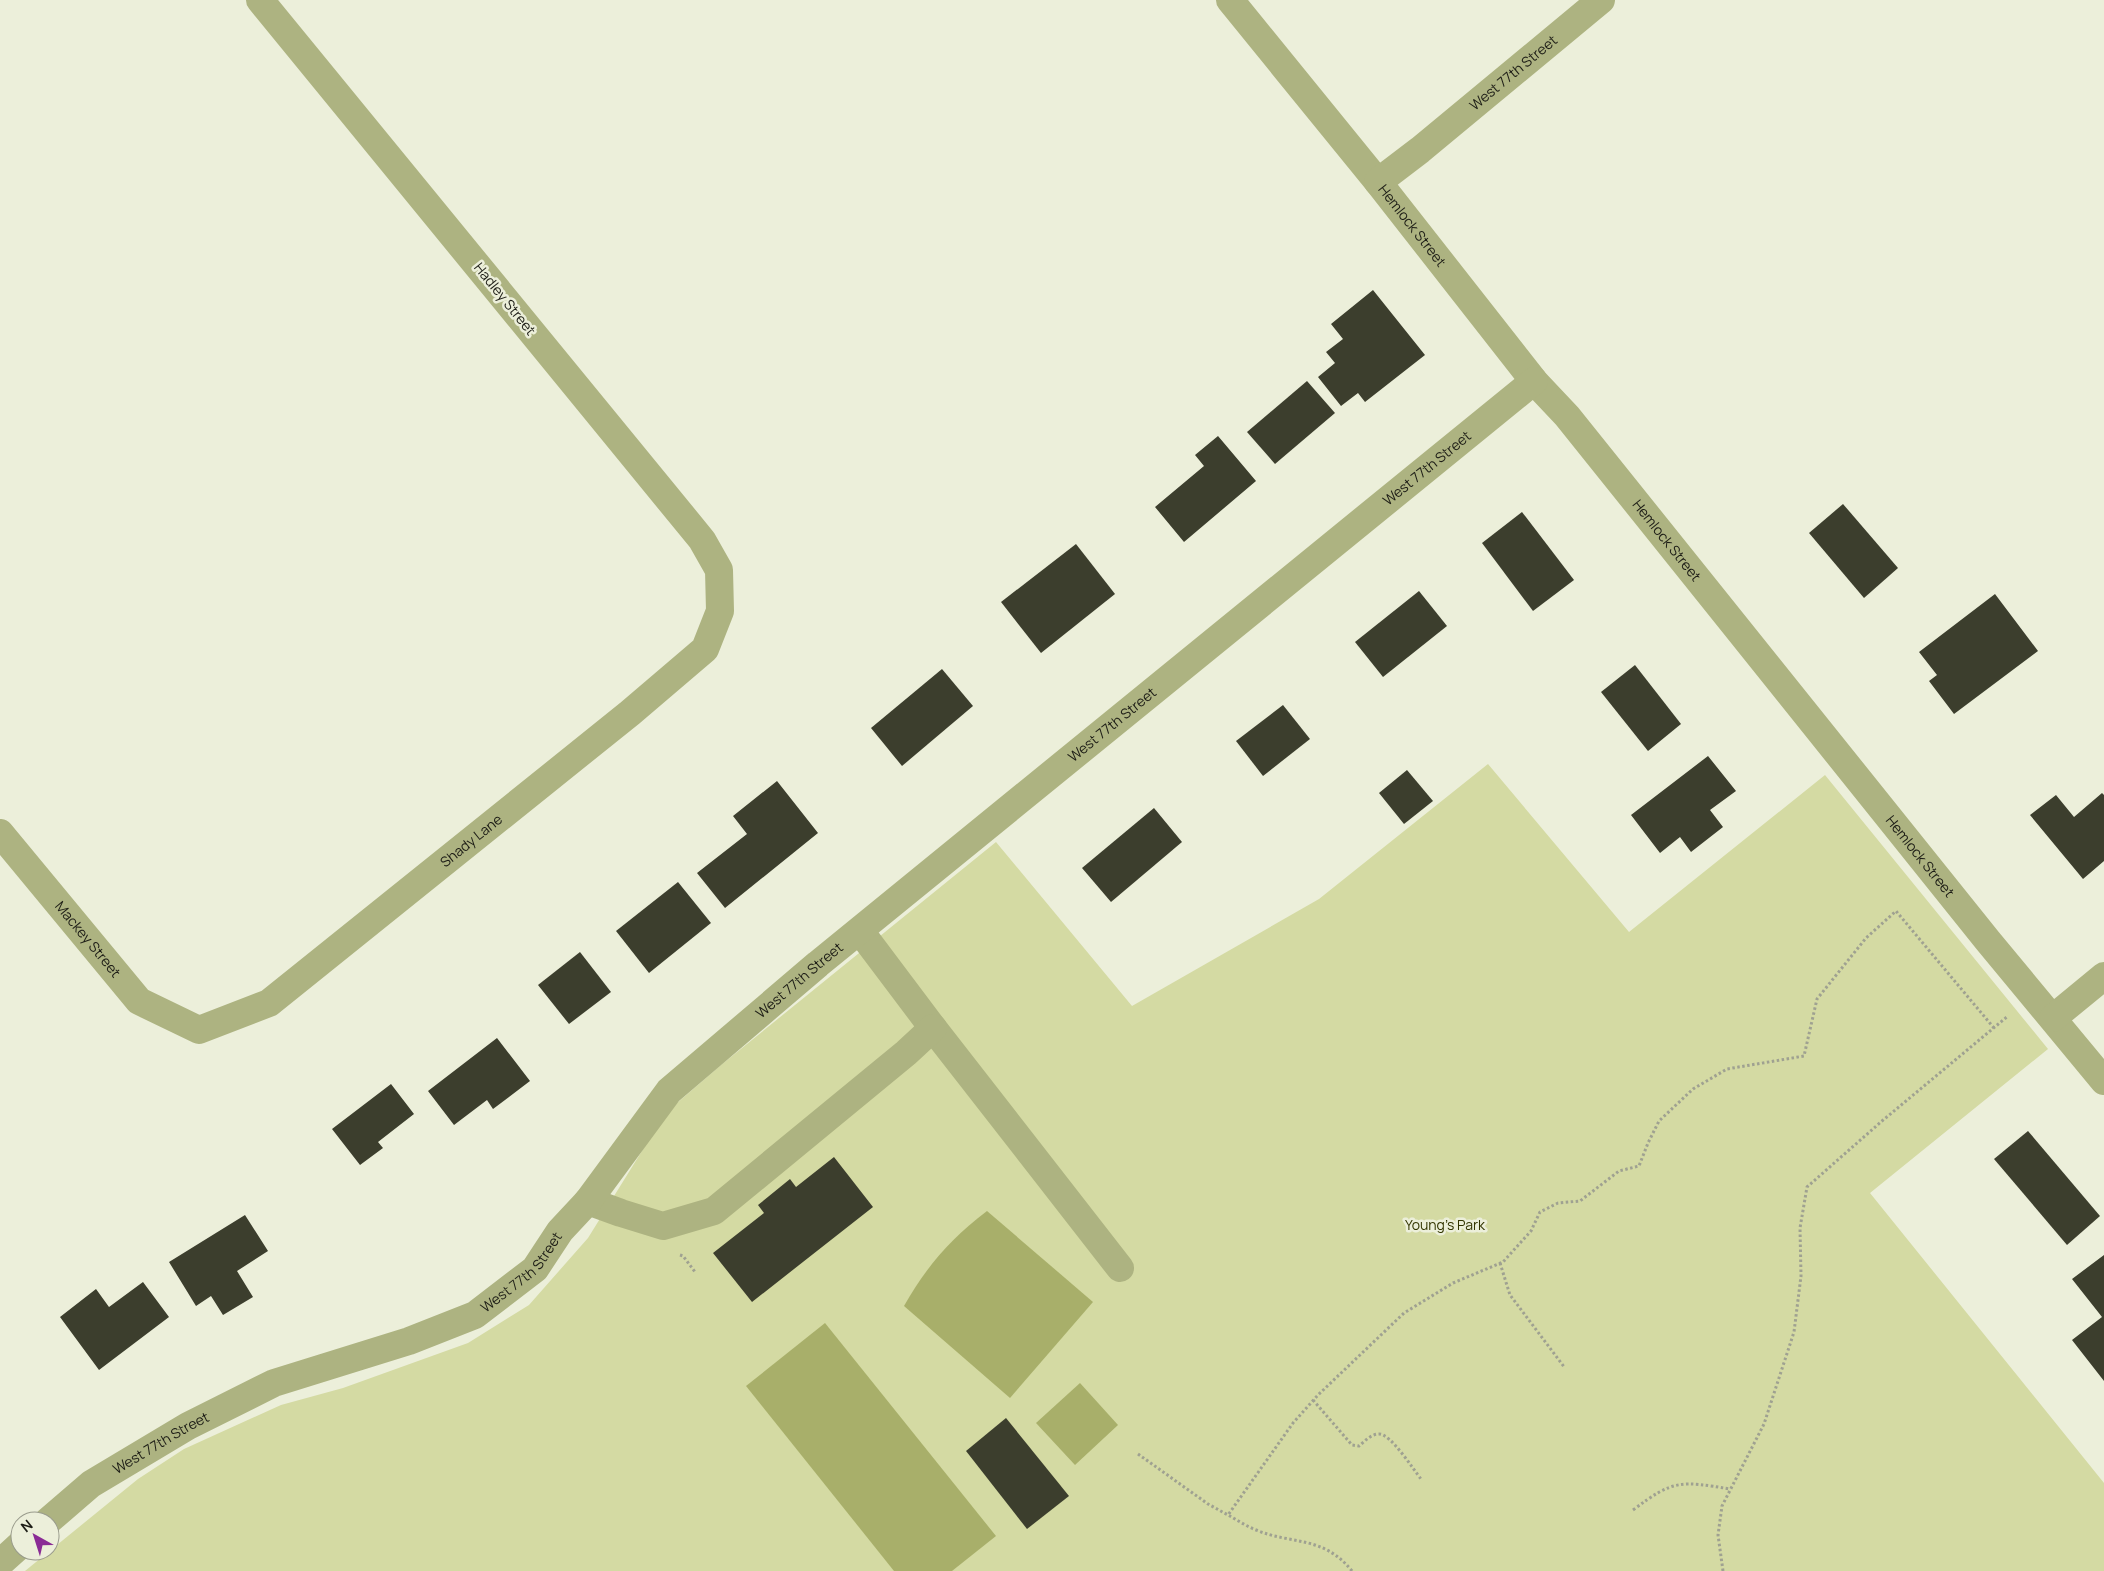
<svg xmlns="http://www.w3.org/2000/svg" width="2104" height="1571" viewBox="0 0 2104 1571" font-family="Manrope,sans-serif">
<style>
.green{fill:#d4daa3}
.water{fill:#a8af6a}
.building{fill:#3c3e2d}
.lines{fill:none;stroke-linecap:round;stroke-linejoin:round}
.path{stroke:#9fa191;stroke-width:3;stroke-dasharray:2.5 2.5;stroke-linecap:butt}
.minor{stroke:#adb381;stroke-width:28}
.labels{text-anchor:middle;stroke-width:5;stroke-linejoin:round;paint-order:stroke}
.street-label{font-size:14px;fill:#1d1d16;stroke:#ecefda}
.park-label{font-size:14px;fill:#323500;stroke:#ecefda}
</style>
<rect width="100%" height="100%" fill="#ecefda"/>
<polygon class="green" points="1488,764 1629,932 1825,775 2048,1049 1870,1193 2104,1483 2104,1571 25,1571 138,1479 184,1449 281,1405 343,1388 468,1343 529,1305 588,1238 650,1138 677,1103 721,1065 996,842 1132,1006 1319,899"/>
<g class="water">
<path d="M 987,1211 L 1093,1302 L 1010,1398 L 904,1306 C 927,1266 950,1239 987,1211 Z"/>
<polygon points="825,1323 996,1536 952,1571 894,1571 746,1386"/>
<polygon points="1080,1383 1118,1425 1075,1465 1036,1423"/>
</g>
<g class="building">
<polygon points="1373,290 1425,355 1365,402 1358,393 1341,406 1318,377 1335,363 1326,352 1343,339 1331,324"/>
<polygon points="1307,381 1335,413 1275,464 1247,432"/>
<polygon points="1218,436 1256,481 1184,542 1155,507 1204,466 1195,455"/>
<polygon points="1843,504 1898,568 1864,598 1809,533"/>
<polygon points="1522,512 1574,580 1533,611 1482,543"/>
<polygon points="1076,544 1115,594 1041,653 1001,602"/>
<polygon points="1419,591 1447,626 1383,677 1355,642"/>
<polygon points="1995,594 2038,651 1954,714 1929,681 1937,675 1919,652"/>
<polygon points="1635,665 1681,724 1648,751 1601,692"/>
<polygon points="942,669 973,706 902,766 871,728"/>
<polygon points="1283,705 1310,739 1263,776 1236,741"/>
<polygon points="1708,756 1736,791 1710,810 1723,827 1691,852 1680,837 1660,853 1631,815"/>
<polygon points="1407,770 1433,801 1404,824 1379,793"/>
<polygon points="777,781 818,833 725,908 697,873 747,834 733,816"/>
<polygon points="2102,793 2104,795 2104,861 2083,879 2030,815 2056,795 2074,817"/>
<polygon points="1154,808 1182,842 1111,902 1082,868"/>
<polygon points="678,882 711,923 649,973 616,931"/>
<polygon points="580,952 611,992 569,1024 538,985"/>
<polygon points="497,1038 530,1081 493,1109 487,1100 454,1125 428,1091"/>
<polygon points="391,1084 414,1114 378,1142 383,1148 360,1165 332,1129"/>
<polygon points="2028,1131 2100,1216 2067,1245 1994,1159"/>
<polygon points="834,1157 873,1207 752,1302 713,1253 764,1213 758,1205 790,1179 796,1187"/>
<polygon points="245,1215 268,1251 237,1271 253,1297 223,1315 211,1296 196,1306 169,1262"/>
<polygon points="2104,1255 2104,1381 2072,1340 2102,1317 2072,1279"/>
<polygon points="143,1282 169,1317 99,1370 60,1317 96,1289 109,1307"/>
<polygon points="1006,1418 1069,1496 1027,1529 966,1451"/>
</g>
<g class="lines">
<g class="path">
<polyline points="680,1255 683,1256 695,1272"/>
<polyline points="1500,1263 1510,1295 1565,1368"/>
<path d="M 1313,1400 L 1352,1445 L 1359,1446 C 1365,1441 1371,1434 1379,1434 C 1391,1434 1413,1469 1421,1479"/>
<polyline points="1138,1454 1208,1504 1228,1515"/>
<path d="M 1633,1510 C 1674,1479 1681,1481 1730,1489"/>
<path d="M 1352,1571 C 1323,1535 1292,1545 1256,1530 C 1246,1526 1237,1520 1228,1515 L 1293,1423 L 1318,1395 L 1404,1313 L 1453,1283 L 1503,1262 L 1531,1231 L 1540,1212 L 1558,1203 L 1580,1201 L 1619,1171 L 1639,1166 L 1648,1143 L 1659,1121 L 1693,1089 L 1727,1069 L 1804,1056 L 1817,999 L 1866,938 L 1896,911 L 1994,1028"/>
<polyline points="1723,1571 1718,1535 1722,1506 1764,1424 1794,1332 1801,1276 1800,1228 1807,1187 1882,1121 2008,1016"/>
</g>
<g class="minor">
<path id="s1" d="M 1230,0 L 1378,182 L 1534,381 L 1567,416 L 1988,941 L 2104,1081"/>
<path id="s2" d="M 1378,182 L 1420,150 L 1601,0"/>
<path id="s3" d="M 0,833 L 139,1001 L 199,1030 L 269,1003 L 630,713 L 705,649 L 720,611 L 719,570 L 702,540 L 260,0"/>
<polyline points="860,931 933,1028 1120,1268"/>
<polyline points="2053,1018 2104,976"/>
<polyline points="588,1201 621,1213 663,1226 714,1211 906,1053 933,1028"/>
<path id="s4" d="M 48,1521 L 91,1484 L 188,1426 L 274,1383 L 409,1341 L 475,1315 L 535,1269 L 560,1231 L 588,1201 L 669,1091 L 818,964 L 1534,381"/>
<polyline points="0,1563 20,1545"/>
</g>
</g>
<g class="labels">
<g class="street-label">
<text dy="5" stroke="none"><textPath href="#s2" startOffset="174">West 77th Street</textPath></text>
<text dy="5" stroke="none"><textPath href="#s1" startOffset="290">Hemlock Street</textPath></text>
<text transform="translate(505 299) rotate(51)" y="5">Hadley Street</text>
<text dy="5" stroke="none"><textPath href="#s4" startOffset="1758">West 77th Street</textPath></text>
<text dy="5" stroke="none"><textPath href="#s1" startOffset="695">Hemlock Street</textPath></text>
<text dy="5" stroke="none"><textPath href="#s4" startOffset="1352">West 77th Street</textPath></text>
<text dy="5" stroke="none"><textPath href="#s3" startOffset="619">Shady Lane</textPath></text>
<text dy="5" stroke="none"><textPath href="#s1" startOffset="1100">Hemlock Street</textPath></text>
<text dy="5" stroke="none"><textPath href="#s3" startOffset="138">Mackey Street</textPath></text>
<text dy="5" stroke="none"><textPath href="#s4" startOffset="948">West 77th Street</textPath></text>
<text dy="5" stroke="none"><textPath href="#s4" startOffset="542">West 77th Street</textPath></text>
<text dy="5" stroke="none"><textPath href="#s4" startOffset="138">West 77th Street</textPath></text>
</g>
<g class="park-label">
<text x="1445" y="1230">Young's Park</text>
</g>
</g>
<g transform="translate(35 1536) rotate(321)"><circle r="24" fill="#ecefda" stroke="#999b8c"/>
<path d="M0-4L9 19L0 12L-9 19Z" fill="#8a2b95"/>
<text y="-8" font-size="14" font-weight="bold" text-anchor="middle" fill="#1d1d16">N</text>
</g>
</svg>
